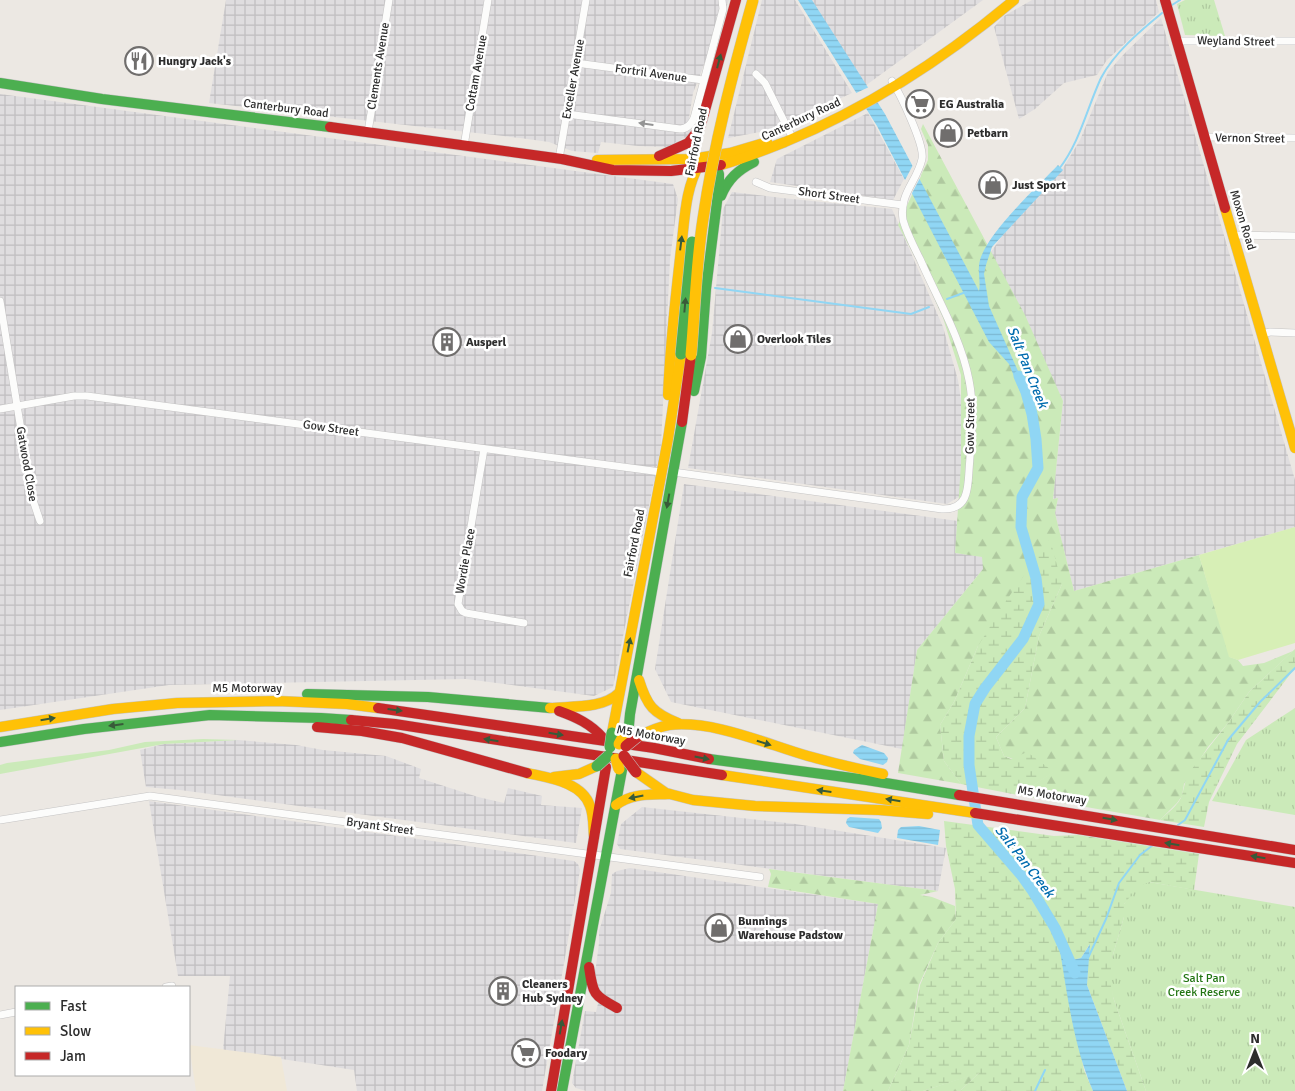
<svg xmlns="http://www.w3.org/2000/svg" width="1295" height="1091" viewBox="0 0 1295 1091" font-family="Signika,sans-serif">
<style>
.industrial{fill:url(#industrial-grid)}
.education{fill:#f0e8d7}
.grass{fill:#cbeab9}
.forest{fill:url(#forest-firs)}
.wetland{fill:url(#wetland-marsh)}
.park{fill:url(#park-tufts)}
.pitch{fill:#d7efb6}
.water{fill:url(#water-rules)}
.pier{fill:#ece8e3}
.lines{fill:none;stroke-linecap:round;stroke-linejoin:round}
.stream{stroke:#90d6f4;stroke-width:2}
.river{stroke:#90d6f4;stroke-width:11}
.street-casing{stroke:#c5c4c4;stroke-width:8}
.fast-casing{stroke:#c5c4c4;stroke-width:11}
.slow-casing{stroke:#c5c4c4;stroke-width:11}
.jam-casing{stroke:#c5c4c4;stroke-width:11}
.street{stroke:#fcfcfb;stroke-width:7}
.fast{stroke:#4caf50;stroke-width:10}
.slow{stroke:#ffc107;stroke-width:10}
.jam{stroke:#c62828;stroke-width:10}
.fast-bridge-casing{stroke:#c6c5c3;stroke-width:12;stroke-linecap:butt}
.slow-bridge-casing{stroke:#c6c5c3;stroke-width:12;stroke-linecap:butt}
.jam-bridge-casing{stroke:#c6c5c3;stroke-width:12;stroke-linecap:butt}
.fast-bridge{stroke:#4caf50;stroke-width:11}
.slow-bridge{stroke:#ffc107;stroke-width:11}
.jam-bridge{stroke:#c62828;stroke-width:11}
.oneway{fill:#385a39}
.oneway2{fill:#949494}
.labels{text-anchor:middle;stroke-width:5;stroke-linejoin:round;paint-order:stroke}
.street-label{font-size:12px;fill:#2d2d2d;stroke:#fff}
.poi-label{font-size:12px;font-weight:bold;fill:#2d2d2d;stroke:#fff;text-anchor:start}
.park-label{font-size:12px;fill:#237513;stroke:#fff}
.water-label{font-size:14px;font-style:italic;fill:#006caf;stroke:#fff}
</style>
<defs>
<pattern id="industrial-grid" width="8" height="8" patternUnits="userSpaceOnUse" patternTransform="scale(1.25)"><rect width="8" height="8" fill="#dfdddf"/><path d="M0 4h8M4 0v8" fill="none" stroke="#c0bec0"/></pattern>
<pattern id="forest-firs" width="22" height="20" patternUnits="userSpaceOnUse" patternTransform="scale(1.25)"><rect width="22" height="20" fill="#cbeab9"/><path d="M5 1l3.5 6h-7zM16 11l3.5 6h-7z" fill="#afc99f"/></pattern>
<pattern id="wetland-marsh" width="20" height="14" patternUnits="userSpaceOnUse" patternTransform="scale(1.25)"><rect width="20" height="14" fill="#cbeab9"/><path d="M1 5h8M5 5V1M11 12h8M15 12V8" fill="none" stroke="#afc99f"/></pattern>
<pattern id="park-tufts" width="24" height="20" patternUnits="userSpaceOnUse" patternTransform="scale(1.25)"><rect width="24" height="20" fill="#cbeab9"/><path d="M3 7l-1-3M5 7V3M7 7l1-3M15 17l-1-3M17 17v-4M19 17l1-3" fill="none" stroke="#afc99f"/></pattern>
<pattern id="water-rules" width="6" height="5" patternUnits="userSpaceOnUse" patternTransform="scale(1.25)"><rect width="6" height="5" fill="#90d6f4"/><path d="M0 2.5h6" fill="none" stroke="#7cb8d2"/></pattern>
</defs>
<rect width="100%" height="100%" fill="#ece8e3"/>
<g class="industrial">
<polygon points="226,0 729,0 693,93 689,118 691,134 667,147 638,146 601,142 598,153 572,151 549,142 520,138 209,103"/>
<polygon points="762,0 795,0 852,93 770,130 728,138"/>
<polygon points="811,0 983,0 865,86"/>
<polygon points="1032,0 1156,0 1159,12 1107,60 1097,75 1064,83 1035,109 1019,119 994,27 1004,16"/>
<polygon points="1161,18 1295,480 1295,527 1074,591 1055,513 1058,498 1053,499 1063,401 991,252 1002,236 1063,168 1080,140 1108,72 1124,54"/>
<polygon points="0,94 673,184 678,199 670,259 661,445 613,687 594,696 466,679 169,685 0,710"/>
<polygon points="868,113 904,179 893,200 770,182 777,159"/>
<polygon points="732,192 782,198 892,209 943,327 958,380 967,440 962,495 947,504 688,468 712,333 723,209"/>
<polygon points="684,484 958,521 955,553 983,557 983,569 917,650 902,749 671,702 655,669"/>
<polygon points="238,740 296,745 323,750 386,756 421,769 419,778 478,797 504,803 508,788 542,796 541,805 582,808 576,843 180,790 146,787 140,750 164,744"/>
<polygon points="149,801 574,861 578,864 580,870 542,1091 357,1091 354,1070 223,1050 230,976 178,976"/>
<polygon points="642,807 796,824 946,848 938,891 620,849 617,844 621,824"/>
<polygon points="630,868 878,904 843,1091 586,1091 576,1088 572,1083 585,1011 596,1012 600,995 595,974 599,943 599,931 611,893 612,874 617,871"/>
</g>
<polygon class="education" points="189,1045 281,1057 287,1091 196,1091"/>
<polygon class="grass" points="203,739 238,740 164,744 0,774 0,765 7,763 109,750 145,742"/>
<g class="forest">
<polygon points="923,124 1025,315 1063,401 1053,499 1058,498 1055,513 1074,591 1199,555 1230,657 1238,660 1243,666 1264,663 1293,651 1249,692 1228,723 1208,747 1184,784 1182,796 1177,803 1160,820 1018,795 1053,772 1004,756 996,737 1025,708 1039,636 1062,584 978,646 954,702 940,725 944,761 961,784 898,773 917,650 983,569 982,557 955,553 961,464 961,375 943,318 920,267 898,225 928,160 928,145 921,129"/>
<polygon points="769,869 938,891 920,895 932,897 955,906 956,919 938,943 919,985 909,1045 888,1091 843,1091 878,904 768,887 771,874"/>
<polygon points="980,1072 960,1091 923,1091"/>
</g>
<g class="wetland">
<polygon points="1050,539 1062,584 1039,636 1025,708 996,737 1004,756 1011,759 1027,752 1054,772 1018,795 961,784 944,761 940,725 954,702 978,646 1008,598"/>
<path d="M 1295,649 L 1295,668 L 1237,744 L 1209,802 L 1204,827 L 1160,820 C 1167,813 1179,805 1182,795 C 1184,788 1185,781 1188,774 L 1228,723 L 1249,692 Z"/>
<polygon points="944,821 1054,836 1078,835 1199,854 1194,890 1149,882 1124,904 1124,917 1112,958 1113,997 1146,1091 1127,1091 1087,985 1089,945 1081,958 1068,961 1061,952 1084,1070 1093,1091 960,1091 979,1073 923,1091 888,1091 909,1045 920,985 938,943 956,919 955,889 946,846"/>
</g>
<g class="park">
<polygon points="1185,0 1214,0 1225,36 1185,35 1177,4"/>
<polygon points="1295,708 1295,815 1212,801 1246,740"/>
<polygon points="1149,882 1295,907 1295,1091 1146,1091 1113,997 1110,978 1112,958 1124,917 1124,904 1138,887"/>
</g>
<polygon class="pitch" points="1295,527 1295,643 1238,660 1229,657 1199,555"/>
<g class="water">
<path d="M 798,0 L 812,0 L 885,114 L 979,291 C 981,281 977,271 980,260 C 988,232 1037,187 1058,165 L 1063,170 L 992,247 L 986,265 L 984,274 L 989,306 L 1026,389 L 1020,391 L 1009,364 L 989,342 L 877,126 Z"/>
<polygon points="862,745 884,753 888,758 887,762 883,765 860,759 853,753 854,750"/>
<polygon points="850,817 879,819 881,822 882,828 878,833 849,827 846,823 847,819"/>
<polygon points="919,826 940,830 938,845 897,838 898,830 901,827"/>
<path d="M 1090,944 L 1087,985 L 1127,1091 L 1093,1091 C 1074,1047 1068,999 1060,951 L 1068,961 L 1081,958 Z"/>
</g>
<g class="pier">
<polygon points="869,87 879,101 864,109 854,94"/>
<polygon points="914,163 921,176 911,195 904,182"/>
</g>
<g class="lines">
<g class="stream">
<polyline points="1172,5 1180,0"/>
<path d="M 1059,169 C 1080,142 1087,108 1101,78 C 1114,53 1140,31 1162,13"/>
<polyline points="715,288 911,314 929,307"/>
<polyline points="947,299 966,292"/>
<polyline points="1178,825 1185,820 1228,740 1260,702 1295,668"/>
<polyline points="1088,958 1106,919 1119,883 1140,855 1153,845"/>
<polyline points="1035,1091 1045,1070"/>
</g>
<polyline class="river" points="1019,376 1026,392 1032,414 1036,439 1038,468 1022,497 1021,527 1036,578 1039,604 1023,639 985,688 975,704 969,736 969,765 978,825 1022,876 1032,890 1055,928 1075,973"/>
<defs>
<g id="street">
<polyline points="1176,41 1295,41"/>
<polyline points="576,63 703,80"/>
<polyline points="756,74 765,83 790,133"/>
<path d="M 567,114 L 680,129 C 687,129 691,125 694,118 L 723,9 L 722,0"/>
<polyline points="368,132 389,0"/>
<polyline points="1204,137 1295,138"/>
<polyline points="464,146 488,0"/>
<polyline points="559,159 586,0"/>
<polyline points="756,182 770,188 903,205"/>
<polyline points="1233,235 1295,236"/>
<polyline points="0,301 32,497 40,521"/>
<polyline points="1262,334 1270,332 1295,333"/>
<polyline points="0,409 74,396 87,396 661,472"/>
<polyline points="484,449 458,604 462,611 466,613 524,623"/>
<path d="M 673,472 L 942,509 C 967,510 968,491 969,471 C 971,441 975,410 969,380 C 961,338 937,298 920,259 C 914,247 907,234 903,220 C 899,193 917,182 922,159 C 925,145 900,94 892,81"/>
<polyline points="0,820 150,796 760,877"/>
<polyline points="166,987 172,986"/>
<polyline points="0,1015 16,1012"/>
</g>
<g id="fast">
<polyline points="0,83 102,99 330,127"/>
<path d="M 721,196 C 728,179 738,170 754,162"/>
<polyline points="694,391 701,357 706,289 719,186 719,174 713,159"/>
<polyline points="307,694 428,697 550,708"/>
<polyline points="628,736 630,714 682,422"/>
<polyline points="0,742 84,729 210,715 321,718 351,720"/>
<polyline points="709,759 867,780 959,795"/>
<polyline points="562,1091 622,770"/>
</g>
<g id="slow">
<polyline points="597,160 691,159 730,153 767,142"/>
<path d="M 721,165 C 743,159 764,150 785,142 C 870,107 944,59 1014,0"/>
<polyline points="1225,208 1295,448"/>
<path d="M 668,395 C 670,343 676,292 682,241 C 685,214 686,187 700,163"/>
<path d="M 639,680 C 647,706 653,713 678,723"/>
<path d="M 550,708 C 571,706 603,709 619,693"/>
<polyline points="0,727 113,709 177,703 277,701 347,704 378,708"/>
<polyline points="612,733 668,439 681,354"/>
<path d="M 637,737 C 647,732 658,727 669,725 C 714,720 766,744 808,756 C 833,763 858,769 883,774"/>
<polyline points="636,772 666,793 693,800 755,806 879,810 928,814"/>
<path d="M 527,773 C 549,778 582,782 590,806 C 594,816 593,827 594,837"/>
<polyline points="722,775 975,813"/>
<polyline points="554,777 579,774 597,766"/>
<path d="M 616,805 C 632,793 650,795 669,794"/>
</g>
<g id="jam">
<polyline points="1165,0 1225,208"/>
<polyline points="330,127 562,159 613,170 671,171 721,165"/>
<polyline points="659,156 688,143 700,128 736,0"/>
<polyline points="682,422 691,355"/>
<polyline points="378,708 654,748 709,759"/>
<path d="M 559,711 C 576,717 591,724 603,738"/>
<polyline points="351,720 395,724 722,775"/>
<polyline points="317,727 362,731 402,738 527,773"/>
<polyline points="959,795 1295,850"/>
<polyline points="975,813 1295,863"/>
<path d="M 589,967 C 593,994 593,995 617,1008"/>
<polyline points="551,1091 606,767"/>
</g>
</defs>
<use href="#street" class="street-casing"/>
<use href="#fast" class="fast-casing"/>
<use href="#slow" class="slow-casing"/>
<use href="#jam" class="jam-casing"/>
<use href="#street" class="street"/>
<use href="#fast" class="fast"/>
<use href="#slow" class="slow"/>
<use href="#jam" class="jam"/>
<defs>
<g id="fast-bridge">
<polyline points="681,354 692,242"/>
<polyline points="610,747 612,733"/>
<polyline points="597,766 608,756"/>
</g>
<g id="slow-bridge">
<path d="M 691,355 C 695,310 696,264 703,219 C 714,144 733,72 753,0"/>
<polyline points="619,744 624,735"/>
<polyline points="616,759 619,769"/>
</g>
<g id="jam-bridge">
<polyline points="626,746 637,737"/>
<polyline points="624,756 636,772"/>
</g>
</defs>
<use href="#fast-bridge" class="fast-bridge-casing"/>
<use href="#slow-bridge" class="slow-bridge-casing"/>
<use href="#jam-bridge" class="jam-bridge-casing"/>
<use href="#fast-bridge" class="fast-bridge"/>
<use href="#slow-bridge" class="slow-bridge"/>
<use href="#jam-bridge" class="jam-bridge"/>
</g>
<defs><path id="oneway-solid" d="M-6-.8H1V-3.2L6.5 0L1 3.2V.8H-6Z" transform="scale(1.25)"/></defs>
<g class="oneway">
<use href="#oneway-solid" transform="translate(719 61) rotate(-75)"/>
<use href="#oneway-solid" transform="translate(681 243) rotate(-83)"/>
<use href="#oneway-solid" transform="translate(685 305) rotate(-85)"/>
<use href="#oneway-solid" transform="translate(668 501) rotate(100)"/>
<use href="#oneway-solid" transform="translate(629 645) rotate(-79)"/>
<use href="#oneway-solid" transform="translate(395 710) rotate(7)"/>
<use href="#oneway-solid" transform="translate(48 719) rotate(-9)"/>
<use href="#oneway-solid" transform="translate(116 725) rotate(173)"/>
<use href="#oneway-solid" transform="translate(556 734) rotate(9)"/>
<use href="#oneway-solid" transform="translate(491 740) rotate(-171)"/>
<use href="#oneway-solid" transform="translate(764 743) rotate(17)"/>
<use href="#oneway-solid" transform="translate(702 758) rotate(11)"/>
<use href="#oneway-solid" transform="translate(824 791) rotate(-172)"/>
<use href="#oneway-solid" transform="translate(636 797) rotate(169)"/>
<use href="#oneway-solid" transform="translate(893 800) rotate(-171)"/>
<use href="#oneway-solid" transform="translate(1110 819) rotate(10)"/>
<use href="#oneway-solid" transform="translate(1172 844) rotate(-171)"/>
<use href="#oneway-solid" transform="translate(1258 857) rotate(-171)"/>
<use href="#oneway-solid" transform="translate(561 1027) rotate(-80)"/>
</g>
<use class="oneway2" href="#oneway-solid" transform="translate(646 124) rotate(-172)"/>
<defs>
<symbol id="restaurant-ring" viewBox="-11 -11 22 22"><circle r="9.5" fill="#fff" stroke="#706e6d" stroke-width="1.5"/><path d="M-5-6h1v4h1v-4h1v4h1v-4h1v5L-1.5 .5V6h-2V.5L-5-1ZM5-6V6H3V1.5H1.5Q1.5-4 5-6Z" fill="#706e6d"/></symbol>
<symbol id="supermarket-ring" viewBox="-11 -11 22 22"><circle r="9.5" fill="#fff" stroke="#706e6d" stroke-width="1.5"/><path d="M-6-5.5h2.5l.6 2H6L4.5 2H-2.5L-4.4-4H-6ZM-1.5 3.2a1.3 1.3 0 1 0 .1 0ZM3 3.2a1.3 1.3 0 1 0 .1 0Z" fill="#706e6d"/></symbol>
<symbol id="shop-ring" viewBox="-11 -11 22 22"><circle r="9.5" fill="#fff" stroke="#706e6d" stroke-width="1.5"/><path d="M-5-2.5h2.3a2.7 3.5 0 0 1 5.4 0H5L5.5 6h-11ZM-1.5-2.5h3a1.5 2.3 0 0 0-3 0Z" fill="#706e6d"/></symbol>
<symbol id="building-ring" viewBox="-11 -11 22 22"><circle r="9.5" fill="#fff" stroke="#706e6d" stroke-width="1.5"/><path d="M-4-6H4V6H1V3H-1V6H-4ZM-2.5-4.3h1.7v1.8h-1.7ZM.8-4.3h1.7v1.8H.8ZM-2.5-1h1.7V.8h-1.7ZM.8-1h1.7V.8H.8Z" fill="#706e6d"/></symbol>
</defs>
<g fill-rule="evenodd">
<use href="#restaurant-ring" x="123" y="45" width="32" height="32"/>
<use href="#supermarket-ring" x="904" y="88" width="32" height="32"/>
<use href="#shop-ring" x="932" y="117" width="32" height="32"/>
<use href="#shop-ring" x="977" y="169" width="32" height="32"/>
<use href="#shop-ring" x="722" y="323" width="32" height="32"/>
<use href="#building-ring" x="431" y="326" width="32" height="32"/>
<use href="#shop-ring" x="703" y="912" width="32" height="32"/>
<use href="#building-ring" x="487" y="975" width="32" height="32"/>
<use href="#supermarket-ring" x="510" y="1037" width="32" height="32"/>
</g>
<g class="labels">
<g class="street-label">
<text transform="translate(1236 41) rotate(1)" y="4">Weyland Street</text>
<text transform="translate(378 66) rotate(-81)" y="4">Clements Avenue</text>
<text transform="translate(476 73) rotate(-80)" y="4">Cottam Avenue</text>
<text transform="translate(651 73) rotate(8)" y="4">Fortril Avenue</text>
<text transform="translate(573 79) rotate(-80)" y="4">Exceller Avenue</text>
<text transform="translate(286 108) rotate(7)" y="4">Canterbury Road</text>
<text transform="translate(801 119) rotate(-25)" y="4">Canterbury Road</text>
<text transform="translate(1250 138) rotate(1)" y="4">Vernon Street</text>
<text transform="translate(696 142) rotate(-78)" y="4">Fairford Road</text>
<text transform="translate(829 195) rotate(8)" y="4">Short Street</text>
<text transform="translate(1243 220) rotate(73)" y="4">Moxon Road</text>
<text transform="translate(970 426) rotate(-89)" y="4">Gow Street</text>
<text transform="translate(331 428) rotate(8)" y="4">Gow Street</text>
<text transform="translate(27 464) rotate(80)" y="4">Gatwood Close</text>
<text transform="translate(634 543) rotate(-79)" y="4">Fairford Road</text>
<text transform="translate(465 561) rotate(-80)" y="4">Wordie Place</text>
<text x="247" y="692">M5 Motorway</text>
<text transform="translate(651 735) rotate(10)" y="4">M5 Motorway</text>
<text transform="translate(1052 795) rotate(9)" y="4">M5 Motorway</text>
<text transform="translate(380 826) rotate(8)" y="4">Bryant Street</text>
</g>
<g class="poi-label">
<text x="158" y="65">Hungry Jack's</text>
<text x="939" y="108">EG Australia</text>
<text x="967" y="137">Petbarn</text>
<text x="1012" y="189">Just Sport</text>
<text x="757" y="343">Overlook Tiles</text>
<text x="466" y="346">Ausperl</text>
<text x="738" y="925">Bunnings<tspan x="738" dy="14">Warehouse Padstow</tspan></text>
<text x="522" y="988">Cleaners<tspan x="522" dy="14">Hub Sydney</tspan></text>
<text x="545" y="1057">Foodary</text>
</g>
<g class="park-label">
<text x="1204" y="982">Salt Pan<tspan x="1204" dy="14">Creek Reserve</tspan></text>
</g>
<g class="water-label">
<text transform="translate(1028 367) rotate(68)" y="5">Salt Pan Creek</text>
<text transform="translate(1025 861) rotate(52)" y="5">Salt Pan Creek</text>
</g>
</g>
<rect x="15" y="986" width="175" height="90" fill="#ffffff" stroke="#ababab"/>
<rect x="25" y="1002" width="25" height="8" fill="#4caf50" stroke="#ababab"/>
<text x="60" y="1011" font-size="15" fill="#2d2d2d">Fast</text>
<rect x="25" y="1027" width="25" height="8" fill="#ffc107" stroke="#ababab"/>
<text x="60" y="1036" font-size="15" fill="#2d2d2d">Slow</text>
<rect x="25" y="1052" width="25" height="8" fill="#c62828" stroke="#ababab"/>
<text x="60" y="1061" font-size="15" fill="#2d2d2d">Jam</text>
<g transform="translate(1255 1051)" stroke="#ffffff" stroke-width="4" paint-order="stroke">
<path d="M0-4L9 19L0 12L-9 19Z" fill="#2d2d2d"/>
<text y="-8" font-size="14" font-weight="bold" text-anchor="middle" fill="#2d2d2d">N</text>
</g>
</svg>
